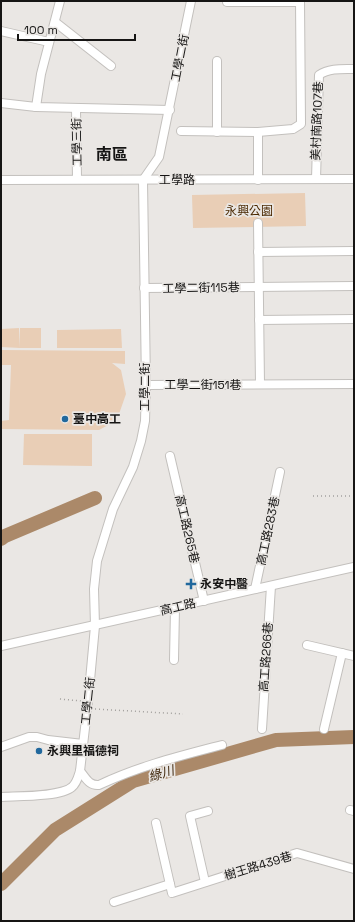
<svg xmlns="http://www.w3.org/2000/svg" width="355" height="922" viewBox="0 0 355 922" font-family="'Space Grotesk','Noto Sans TC',sans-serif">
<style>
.green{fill:#e9ceb6}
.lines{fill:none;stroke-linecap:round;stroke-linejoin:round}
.river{stroke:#ab8969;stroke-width:14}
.minor-casing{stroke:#c3c0bd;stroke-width:10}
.path{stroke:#a3a19e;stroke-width:1.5;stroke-dasharray:1 3;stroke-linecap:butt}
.minor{stroke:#fff;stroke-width:8}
.poi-dot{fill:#21689d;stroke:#eae7e4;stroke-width:1.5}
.labels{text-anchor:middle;stroke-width:3.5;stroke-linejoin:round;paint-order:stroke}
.street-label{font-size:12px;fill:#161514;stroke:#eae7e4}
.park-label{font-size:12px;fill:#4a2800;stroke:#eae7e4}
.poi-label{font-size:12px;font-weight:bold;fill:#161514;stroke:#eae7e4;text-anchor:start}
.water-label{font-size:13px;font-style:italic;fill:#3e250a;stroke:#eae7e4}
.district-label{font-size:16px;font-weight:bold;fill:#161514;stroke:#eae7e4}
</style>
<rect width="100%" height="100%" fill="#eae7e4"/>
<g class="green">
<polygon points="305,193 306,226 193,228 192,195"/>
<polygon points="19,328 20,348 1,347 1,329"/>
<rect x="20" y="328" width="21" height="20"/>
<polygon points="121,329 122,348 57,348 57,330"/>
<polygon points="1,350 125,351 125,364 112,363 121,370 126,394 119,414 112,423 99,430 1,429 1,421 9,420 11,365 1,365"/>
<polygon points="24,434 92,434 92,466 23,465"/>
</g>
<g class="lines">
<g class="river">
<polyline points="1,539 5,536 95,498"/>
<polyline points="1,884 55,830 133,781 276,740 354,737"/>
</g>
<defs>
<g id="minor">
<polyline points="60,1 41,74 36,107 170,110"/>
<polyline points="227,2 300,2"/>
<polyline points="55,22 111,66"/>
<polyline points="1,31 49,42"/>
<polyline points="1,103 36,107"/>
<polyline points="76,109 77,179"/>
<polyline points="181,131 258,132 293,129 301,124 300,1"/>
<polyline points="217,132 217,61"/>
<polyline points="258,132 258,180"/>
<path d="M 316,179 L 319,75 C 329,68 342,69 354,69"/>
<polyline points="1,180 354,179"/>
<polyline points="258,223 260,384"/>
<polyline points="258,252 354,251"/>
<polyline points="144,288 354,286"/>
<polyline points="259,320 354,319"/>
<polyline points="146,385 354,384"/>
<polyline points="170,456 204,601"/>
<polyline points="255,589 280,472"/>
<polyline points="307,645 354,656"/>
<polyline points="1,646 354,567"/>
<polyline points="174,660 175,608"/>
<polyline points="262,729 271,586"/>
<polyline points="324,729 342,653"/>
<polyline points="1,747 29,737 37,737 48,740 83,744"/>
<path d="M 80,771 C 86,778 89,786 99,785 C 139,766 180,756 222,745"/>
<path d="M 1,797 C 17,796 61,797 72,787 C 77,783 78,777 80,771 L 88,702 L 95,626 L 94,589 L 97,561 L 113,509 L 133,467 L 141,441 L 145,421 L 146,385 L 143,180 L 159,157 L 191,1"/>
<polyline points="350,810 354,811"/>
<polyline points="156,823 172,893 297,853 354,869"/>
<polyline points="205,882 190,816 208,811"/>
<polyline points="114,902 170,884"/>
</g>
</defs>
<use href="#minor" class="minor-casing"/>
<g class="path">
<polyline points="313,496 354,496"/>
<polyline points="60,699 81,701"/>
<polyline points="95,709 183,714"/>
</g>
<use href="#minor" class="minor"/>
</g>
<g class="poi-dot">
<circle cx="65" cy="419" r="4"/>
<path d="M189 578h4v4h4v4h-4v4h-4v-4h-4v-4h4z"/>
<circle cx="39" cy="751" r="4"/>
</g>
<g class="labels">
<g class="street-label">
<text transform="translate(180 58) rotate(-79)" y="4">工學二街</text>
<text transform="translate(317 121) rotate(-88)" y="4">美村南路107巷</text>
<text transform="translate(77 142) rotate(-91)" y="4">工學三街</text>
<text x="177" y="184">工學路</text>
<text transform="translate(201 288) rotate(-1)" y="4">工學二街115巷</text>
<text x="203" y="389">工學二街151巷</text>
<text transform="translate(145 387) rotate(-90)" y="4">工學二街</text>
<text transform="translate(187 529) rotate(77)" y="4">高工路265巷</text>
<text transform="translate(268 531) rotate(-78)" y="4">高工路283巷</text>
<text transform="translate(178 607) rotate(-13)" y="4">高工路</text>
<text transform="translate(266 657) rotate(-86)" y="4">高工路266巷</text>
<text transform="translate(88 701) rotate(-84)" y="4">工學二街</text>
<text transform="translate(258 866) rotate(-17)" y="4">樹王路439巷</text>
</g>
<g class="park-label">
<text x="249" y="215">永興公園</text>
</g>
<g class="poi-label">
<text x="73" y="423">臺中高工</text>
<text x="200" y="588">永安中醫</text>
<text x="47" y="755">永興里福德祠</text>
</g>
<g class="water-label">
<text transform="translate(161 773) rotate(-16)" y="5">綠川</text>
</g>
<g class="district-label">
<text x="112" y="160">南區</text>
</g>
</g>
<rect width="355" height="922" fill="none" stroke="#161514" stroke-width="4"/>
<path d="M18 34v6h117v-6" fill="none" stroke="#161514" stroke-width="2"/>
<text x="24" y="34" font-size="12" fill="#161514" stroke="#eae7e4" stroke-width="3" paint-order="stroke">100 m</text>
</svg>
